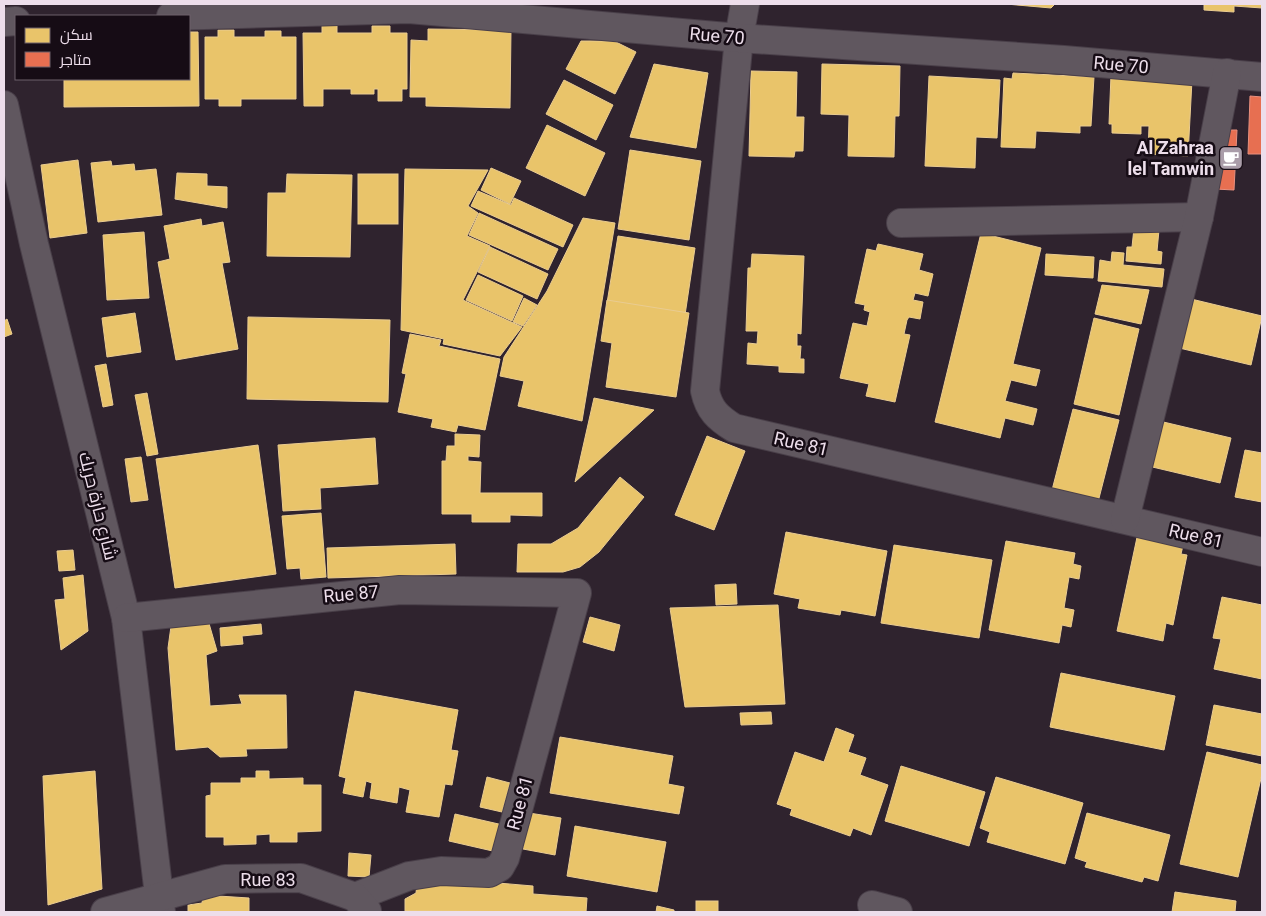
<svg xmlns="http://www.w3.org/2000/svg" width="1266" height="916" viewBox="0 0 1266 916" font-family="Roboto,Cairo,sans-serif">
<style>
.homes{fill:#e9c46a;stroke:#eacc91}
.shops{fill:#e76f51;stroke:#e9907f}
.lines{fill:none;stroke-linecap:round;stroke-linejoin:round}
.minor-casing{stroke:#493f49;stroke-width:30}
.minor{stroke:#60575f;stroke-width:28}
.labels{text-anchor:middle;stroke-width:5;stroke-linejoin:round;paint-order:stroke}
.street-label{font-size:18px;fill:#eddeeb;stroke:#160c15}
.poi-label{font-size:18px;font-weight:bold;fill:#eddeeb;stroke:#160c15;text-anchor:end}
</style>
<rect width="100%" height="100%" fill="#2f232e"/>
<g class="homes">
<polygon points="1006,4 1055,4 1051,8"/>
<polygon points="1204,4 1262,4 1262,8 1234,6 1234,12 1204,10"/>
<polygon points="322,25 337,25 337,33 372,33 372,26 390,26 390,33 407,33 407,89 402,89 402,101 378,101 378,89 374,89 374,94 351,94 351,89 323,89 323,106 304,106 303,33 322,33"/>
<polygon points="428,29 511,30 510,108 426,106 426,97 410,97 411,40 428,41"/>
<polygon points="218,30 234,30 234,37 265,37 265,31 281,31 281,37 296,37 296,99 241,99 241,106 219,106 219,99 205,99 205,37 218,37"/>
<polygon points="189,32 198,32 199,106 64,107 64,79 189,79"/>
<polygon points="581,41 614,41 636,52 615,94 566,69"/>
<polygon points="654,64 708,73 696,148 630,137"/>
<polygon points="822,64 900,66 899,116 895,116 894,157 848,156 849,115 821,114"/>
<polygon points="751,71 797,72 796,117 804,117 803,151 795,151 794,157 749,156"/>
<polygon points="1013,73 1094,77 1091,126 1080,126 1080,133 1036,131 1035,148 1001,147 1004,78 1012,79"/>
<polygon points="1111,75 1192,80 1188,156 1148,154 1149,126 1141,126 1141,134 1112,133 1112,124 1109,124"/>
<polygon points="929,76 1000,80 997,138 976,137 975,168 925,166"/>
<polygon points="564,80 613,105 596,140 546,114"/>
<polygon points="547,125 605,153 585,196 526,168"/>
<polygon points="630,150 701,161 689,240 618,229"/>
<polygon points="78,160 87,233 50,238 41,165"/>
<polygon points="111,161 112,166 134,164 135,171 156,169 162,215 98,222 91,163"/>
<polygon points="491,168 521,181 510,204 481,190"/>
<polygon points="405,169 488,170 468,206 478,213 467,236 490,246 463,300 522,327 500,356 443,344 444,339 401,330"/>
<polygon points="177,173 207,174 207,186 227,187 227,208 175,199"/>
<polygon points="287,174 352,175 350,257 267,256 268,193 286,193"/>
<rect x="358" y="174" width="40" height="50"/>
<polygon points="478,191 511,205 514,198 573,225 563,247 471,206"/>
<polygon points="479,213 558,249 548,270 469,235"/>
<polygon points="583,218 615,223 582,421 518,406 524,381 500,376 504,357 547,291"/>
<polygon points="201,219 202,226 223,222 230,262 222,263 238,349 176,360 158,262 170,259 164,226"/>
<polygon points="1134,228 1159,230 1157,251 1162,252 1161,264 1126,261 1127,247 1132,247"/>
<polygon points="144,232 149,298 107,300 103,235"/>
<polygon points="981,233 1041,248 1013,364 1040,370 1036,386 1011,380 1005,401 1037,409 1033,425 1005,418 1000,438 935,422"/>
<polygon points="618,236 695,248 685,315 607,303"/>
<polygon points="878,244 923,254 919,270 933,274 928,296 915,293 913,300 923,302 920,319 909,317 907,320 904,334 910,335 895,402 866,396 869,384 840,378 853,323 867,326 870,312 864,310 865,305 855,303 867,249 876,251"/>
<polygon points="490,247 548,274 537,299 478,272"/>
<polygon points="1112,252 1124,253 1123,265 1164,269 1162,287 1098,281 1100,260 1111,262"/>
<polygon points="752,254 804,256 801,334 797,333 797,346 801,346 800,359 804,359 804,373 779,372 779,366 747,364 748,343 757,344 758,331 746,331 748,268 751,268"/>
<polygon points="1046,254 1094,257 1093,278 1045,275"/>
<polygon points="478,275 523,296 512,321 466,300"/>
<polygon points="1102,285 1149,290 1141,324 1095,314"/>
<polygon points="524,298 537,305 523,326 513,322"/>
<polygon points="1187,298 1262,316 1251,365 1175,347"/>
<polygon points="607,300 689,313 676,397 606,387 612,343 601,341"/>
<polygon points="135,313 141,352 107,357 102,318"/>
<polygon points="248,317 390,320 388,402 247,399"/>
<polygon points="1094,318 1139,329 1119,415 1074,404"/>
<polygon points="7,319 12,334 4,337 4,321"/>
<polygon points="410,334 441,340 439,346 500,359 485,430 458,425 456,432 431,427 433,419 398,412 406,374 402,373"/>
<polygon points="106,364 113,405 103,407 95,366"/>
<polygon points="147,393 158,454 147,456 135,395"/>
<polygon points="594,398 654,410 575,482"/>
<polygon points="1073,409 1119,420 1097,506 1051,494"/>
<polygon points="1155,420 1231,438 1220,483 1144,465"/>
<polygon points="455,434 480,435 479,457 468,456 468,461 481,462 480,493 542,493 542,516 510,515 510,522 472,522 472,514 442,514 442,461 446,461 447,446 455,446"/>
<polygon points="707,436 745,451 714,530 675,515"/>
<polygon points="375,438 378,484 320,488 321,509 283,511 278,445"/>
<polygon points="258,445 276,574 175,588 156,459"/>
<polygon points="1245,450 1262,453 1262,502 1235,497"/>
<polygon points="141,457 148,500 131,502 125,459"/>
<polygon points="620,477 644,497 599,552 580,567 563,572 517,572 518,544 551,544 578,528"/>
<polygon points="321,513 326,577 301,579 300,568 287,569 282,516"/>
<polygon points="1139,528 1185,537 1181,554 1187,555 1173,625 1166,623 1163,641 1117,631"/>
<polygon points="786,532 887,551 875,616 841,610 840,615 798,608 800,599 774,594"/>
<polygon points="1006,541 1075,553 1073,564 1081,566 1079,579 1069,577 1064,608 1074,610 1071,627 1062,625 1059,643 989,630"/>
<polygon points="455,544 456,574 328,578 327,548"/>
<polygon points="894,545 992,560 979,638 881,623"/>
<polygon points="73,550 75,570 59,571 57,551"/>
<polygon points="83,575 88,631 61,650 55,600 65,599 63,578"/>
<polygon points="736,584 737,604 716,605 715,585"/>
<polygon points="1222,597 1262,605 1262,679 1214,669 1221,639 1213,638"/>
<polygon points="778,605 785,704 685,707 670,608"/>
<polygon points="590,617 620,625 614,651 583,642"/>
<polygon points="172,619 208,620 217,651 206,655 210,706 242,704 239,695 286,695 287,748 246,749 247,756 220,757 208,747 176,750 168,648"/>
<polygon points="261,624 262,634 242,636 243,644 221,646 220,628"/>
<polygon points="1061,673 1175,696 1164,750 1050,727"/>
<polygon points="355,691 458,710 451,750 458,751 452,785 445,784 439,817 406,812 410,790 399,787 397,803 370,798 372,783 366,781 363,797 343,793 346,778 339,776"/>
<polygon points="1214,705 1262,714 1262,756 1206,745"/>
<polygon points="771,712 772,724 741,725 740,713"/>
<polygon points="836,728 854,735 848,752 866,758 860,775 888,785 871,835 853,828 850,836 790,815 792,809 777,804 795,752 824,762"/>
<polygon points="560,737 673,756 668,784 684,787 679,814 550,793"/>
<polygon points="1207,752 1262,765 1262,774 1238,877 1180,864"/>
<polygon points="901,766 985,792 969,846 885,821"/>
<polygon points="95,771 102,889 48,905 43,776"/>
<polygon points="256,771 269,771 269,779 303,778 303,785 321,785 321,831 297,832 297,842 270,842 270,834 256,835 256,844 224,845 224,837 206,837 206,796 211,795 211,783 241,783 241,778 256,778"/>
<polygon points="487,777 510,783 502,812 480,807"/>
<polygon points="996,777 1083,803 1065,864 987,842 990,832 980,828"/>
<polygon points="529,813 561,818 555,855 523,849"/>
<polygon points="1087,813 1170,835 1158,881 1144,877 1142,882 1085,867 1087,862 1075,858"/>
<polygon points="455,814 503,825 497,852 449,841"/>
<polygon points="575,826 666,842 657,892 567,876"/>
<polygon points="349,853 371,855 369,877 348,876"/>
<polygon points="474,881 533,886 533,894 587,898 586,912 405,911 405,899 416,893 417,882 473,887"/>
<polygon points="1175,892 1236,901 1235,912 1172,912"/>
<polygon points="203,895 249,898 249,912 188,912 188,905 202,903"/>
<rect x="696" y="901" width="22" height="11"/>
<polygon points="657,906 674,910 674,912 656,912"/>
</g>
<g class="shops">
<polygon points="1250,96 1262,97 1262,154 1248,154"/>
<polygon points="1223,130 1237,130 1234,190 1215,189"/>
</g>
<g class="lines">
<defs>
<g id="minor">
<path d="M 745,4 L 739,38 L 705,391 C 709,410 718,418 734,428 L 1262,552"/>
<polyline points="171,16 409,9 739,38 1064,60 1262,77"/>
<polyline points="4,22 16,21"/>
<polyline points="4,105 34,244 126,618 161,912"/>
<polyline points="901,223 1199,217"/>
<polyline points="1125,519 1199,217 1227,73"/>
<polyline points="126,618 400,590 577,593 505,858 500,867 489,873 441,871 409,876 355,897"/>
<polyline points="872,905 898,912"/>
<polyline points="105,912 225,879 301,878 355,897 367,911"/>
</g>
</defs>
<use href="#minor" class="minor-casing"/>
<use href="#minor" class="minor"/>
</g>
<defs>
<symbol id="cafe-square" viewBox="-11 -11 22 22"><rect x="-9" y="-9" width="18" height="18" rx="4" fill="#aa9da9" stroke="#160c15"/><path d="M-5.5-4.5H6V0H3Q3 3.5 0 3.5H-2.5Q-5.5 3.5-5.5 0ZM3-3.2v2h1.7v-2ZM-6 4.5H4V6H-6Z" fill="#fff"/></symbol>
</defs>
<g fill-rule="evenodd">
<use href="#cafe-square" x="1217" y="144" width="28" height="28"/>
</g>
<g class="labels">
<g class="street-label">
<text transform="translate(717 36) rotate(5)" y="6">Rue 70</text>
<text transform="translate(1121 65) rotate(5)" y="6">Rue 70</text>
<text transform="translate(801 444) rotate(13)" y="6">Rue 81</text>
<text transform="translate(98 506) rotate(76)" y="6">شارع حارة حريك</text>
<text transform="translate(1196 536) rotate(13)" y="6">Rue 81</text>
<text transform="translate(351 594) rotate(-5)" y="6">Rue 87</text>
<text transform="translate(520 803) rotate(-75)" y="6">Rue 81</text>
<text x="268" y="886">Rue 83</text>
</g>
<g class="poi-label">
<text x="1214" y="154">Al Zahraa<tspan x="1214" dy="21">lel Tamwin</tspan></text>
</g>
</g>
<rect width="1266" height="916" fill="none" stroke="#eddeeb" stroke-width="10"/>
<rect x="15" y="15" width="175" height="65" fill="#160c15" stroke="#6c606b"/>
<rect x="25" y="28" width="25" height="15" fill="#e9c46a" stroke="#6c606b"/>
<text x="60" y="40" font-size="15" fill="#eddeeb">سكن</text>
<rect x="25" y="52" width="25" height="15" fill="#e76f51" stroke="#6c606b"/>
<text x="60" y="65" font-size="15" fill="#eddeeb">متاجر</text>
</svg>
